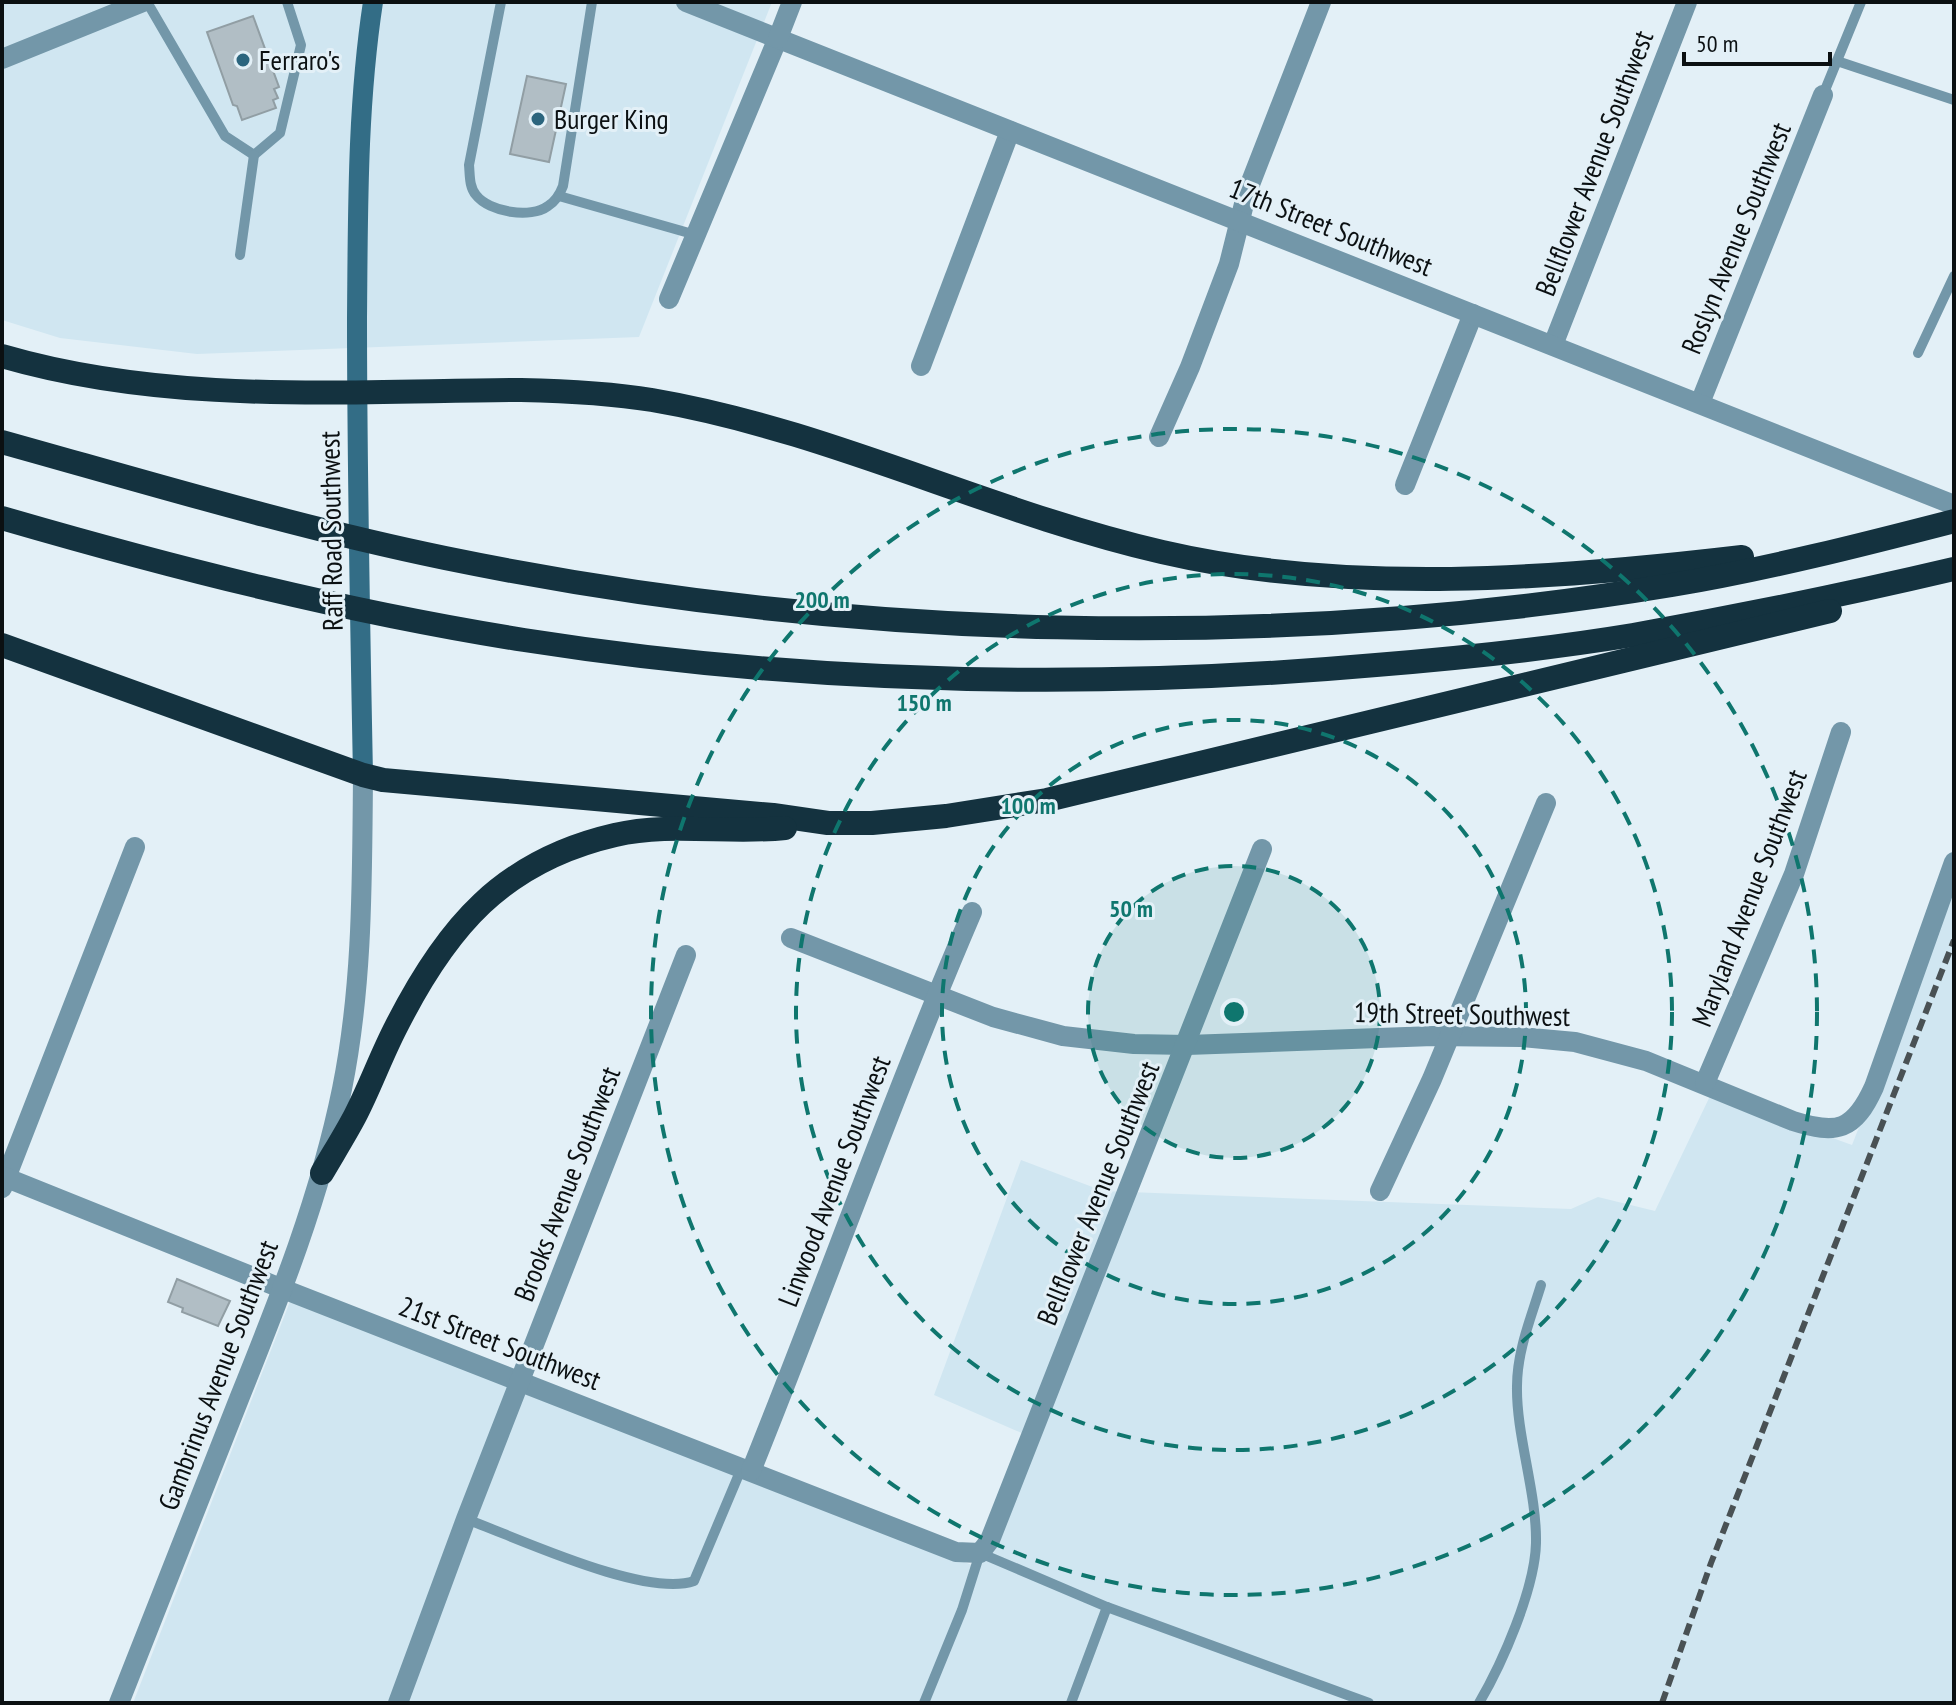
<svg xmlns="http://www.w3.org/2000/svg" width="1956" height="1705" viewBox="0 0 1956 1705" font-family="'PT Sans Narrow',sans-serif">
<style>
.built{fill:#d0e6f1}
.building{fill:#b1bec5;stroke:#919ea4;stroke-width:2}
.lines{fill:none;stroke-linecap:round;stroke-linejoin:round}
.service{stroke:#7397a9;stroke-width:10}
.minor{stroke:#7397a9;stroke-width:20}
.tertiary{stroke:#7397a9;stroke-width:20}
.secondary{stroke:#336d86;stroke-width:20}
.motorway{stroke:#14323f;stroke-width:24}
.rail{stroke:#495154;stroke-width:6;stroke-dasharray:12 6;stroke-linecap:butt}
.ring{fill:none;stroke:#0f766e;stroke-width:4;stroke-dasharray:14 10}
.poi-dot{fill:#2b657e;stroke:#e3f0f7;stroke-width:3}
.labels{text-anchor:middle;stroke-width:6;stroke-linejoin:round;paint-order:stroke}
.poi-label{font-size:28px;fill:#0b1012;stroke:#e3f0f7;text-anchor:start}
.street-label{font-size:28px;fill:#0b1012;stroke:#e3f0f7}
.centre{fill:#0f766e;stroke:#e3f0f7;stroke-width:4}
.ring-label{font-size:24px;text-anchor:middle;font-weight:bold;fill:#0f766e;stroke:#e3f0f7;stroke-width:6;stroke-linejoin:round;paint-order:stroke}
</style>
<rect width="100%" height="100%" fill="#e3f0f7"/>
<g class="built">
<polygon points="2,2 772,2 639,337 197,354 60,338 2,320"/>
<polygon points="1954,885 1954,1703 133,1703 291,1299 972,1565 1024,1434 934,1395 1021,1160 1103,1191 1571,1209 1598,1197 1655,1211 1711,1094 1852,1145"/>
</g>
<g class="building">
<polygon points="253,16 279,87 274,89 278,98 273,100 276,108 242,120 237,106 233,105 207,32"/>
<polygon points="527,76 566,84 549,162 510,154"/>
<polygon points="177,1279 230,1301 218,1326 182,1312 183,1308 168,1302"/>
</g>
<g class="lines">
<g class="service">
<polyline points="147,2 225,136 254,155 280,133 301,45 287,2"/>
<path d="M 501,2 L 469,165 C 470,175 469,187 476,195 C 489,212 531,219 548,206 C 556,201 560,194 563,186 L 592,2"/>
<polyline points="1837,61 1954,100"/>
<polyline points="1823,95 1861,2"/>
<polyline points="559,196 696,235"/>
<polyline points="240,255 254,155"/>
<polyline points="1918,353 1954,276"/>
<path d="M 466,1519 C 518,1538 645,1598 694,1581 L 742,1467"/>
<polyline points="1107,1607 1369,1703"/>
<polyline points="924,1703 962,1610 980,1553 1107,1607 1071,1703"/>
<path d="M 1479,1703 C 1502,1664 1535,1589 1536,1543 C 1537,1493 1516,1435 1517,1386 C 1517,1351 1531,1318 1541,1285"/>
</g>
<g class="minor">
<polyline points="2,59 143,2"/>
<polyline points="669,299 778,38"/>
<polyline points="1553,345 1687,2"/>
<polyline points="921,366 1010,131"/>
<polyline points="1700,403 1823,95"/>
<polyline points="1159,437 1190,367 1229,264 1247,192 1321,2"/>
<polyline points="1405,485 1473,314"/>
<path d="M 791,938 L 993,1017 L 1063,1036 L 1134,1044 L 1187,1045 L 1433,1036 L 1521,1037 L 1575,1042 L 1646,1061 L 1793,1121 C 1837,1135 1854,1131 1874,1087 L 1954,862"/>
<polyline points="1705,1083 1794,874 1841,732"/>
<polyline points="2,1188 135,847"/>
<polyline points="1380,1191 1432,1079 1546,803"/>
<polyline points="283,1289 956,1552 980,1553 990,1540 1262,849"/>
<path d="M 751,1471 C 826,1285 893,1096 972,912"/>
<polyline points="398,1703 466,1519 686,955"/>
</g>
<g class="tertiary">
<polyline points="686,2 1954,505"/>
<polyline points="778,38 792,2"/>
<polyline points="2,1176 283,1289"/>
<path d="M 119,1703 C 159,1602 199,1500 239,1399 C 280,1297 320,1197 342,1089 C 363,985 362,880 363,775"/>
</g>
<path class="secondary" d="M 363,775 C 360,623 357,470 357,318 C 358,212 357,107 373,2"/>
<g class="motorway">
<path d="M 2,356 C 170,405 348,391 521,390 C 565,391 609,393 652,400 C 828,430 989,512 1162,552 C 1347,595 1555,579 1742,557"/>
<path d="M 2,442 C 149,483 295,527 445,558 C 844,640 1270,652 1672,585 C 1767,569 1861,545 1954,521"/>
<path d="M 2,518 C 174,568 347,612 524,640 C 805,684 1093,690 1376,665 C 1462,658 1548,649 1633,635 C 1740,616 1848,594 1954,569"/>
<polyline points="2,645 363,775 383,780 773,815 828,823 872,823 946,816 1047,800 1830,611"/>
<path d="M 322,1173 C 333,1154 345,1135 355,1116 C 370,1087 381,1056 396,1027 C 446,928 502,861 615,835 C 670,822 729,834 785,828"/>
</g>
<polyline class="rail" points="1662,1703 1711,1563 1954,940"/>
</g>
<circle cx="1234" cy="1012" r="146" fill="#0f766e" fill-opacity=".12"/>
<g class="ring">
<circle cx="1234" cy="1012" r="146"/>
<circle cx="1234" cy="1012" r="292"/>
<circle cx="1234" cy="1012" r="438"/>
<circle cx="1234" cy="1012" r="583"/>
</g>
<g class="poi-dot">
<circle cx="243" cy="60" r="8"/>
<circle cx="538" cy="119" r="8"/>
</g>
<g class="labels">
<g class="poi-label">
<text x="259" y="70">Ferraro's</text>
<text x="554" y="129">Burger King</text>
</g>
<g class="street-label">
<text transform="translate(1594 163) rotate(-69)" y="10">Bellflower Avenue Southwest</text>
<text transform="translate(1331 227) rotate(22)" y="10">17th Street Southwest</text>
<text transform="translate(1736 238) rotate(-68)" y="10">Roslyn Avenue Southwest</text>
<text transform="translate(331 531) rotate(-91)" y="10">Raff Road Southwest</text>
<text transform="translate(1749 898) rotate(-69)" y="10">Maryland Avenue Southwest</text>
<text transform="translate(1462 1014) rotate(1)" y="10">19th Street Southwest</text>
<text transform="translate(834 1181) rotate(-69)" y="10">Linwood Avenue Southwest</text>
<text transform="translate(567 1184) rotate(-69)" y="10">Brooks Avenue Southwest</text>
<text transform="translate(1098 1193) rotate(-68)" y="10">Bellflower Avenue Southwest</text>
<text transform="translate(500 1343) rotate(21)" y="10">21st Street Southwest</text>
<text transform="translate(218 1375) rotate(-69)" y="10">Gambrinus Avenue Southwest</text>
</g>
</g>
<circle cx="1234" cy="1012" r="12" class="centre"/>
<g class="ring-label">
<text x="822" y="608">200 m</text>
<text x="924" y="711">150 m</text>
<text x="1028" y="814">100 m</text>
<text x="1131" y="917">50 m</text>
</g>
<rect width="1956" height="1705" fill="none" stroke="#0b1012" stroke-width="8"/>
<path d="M1684 52v12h146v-12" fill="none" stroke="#0b1012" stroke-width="4"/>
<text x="1696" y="52" font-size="24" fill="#0b1012" stroke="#e3f0f7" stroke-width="6" paint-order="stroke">50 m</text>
</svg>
